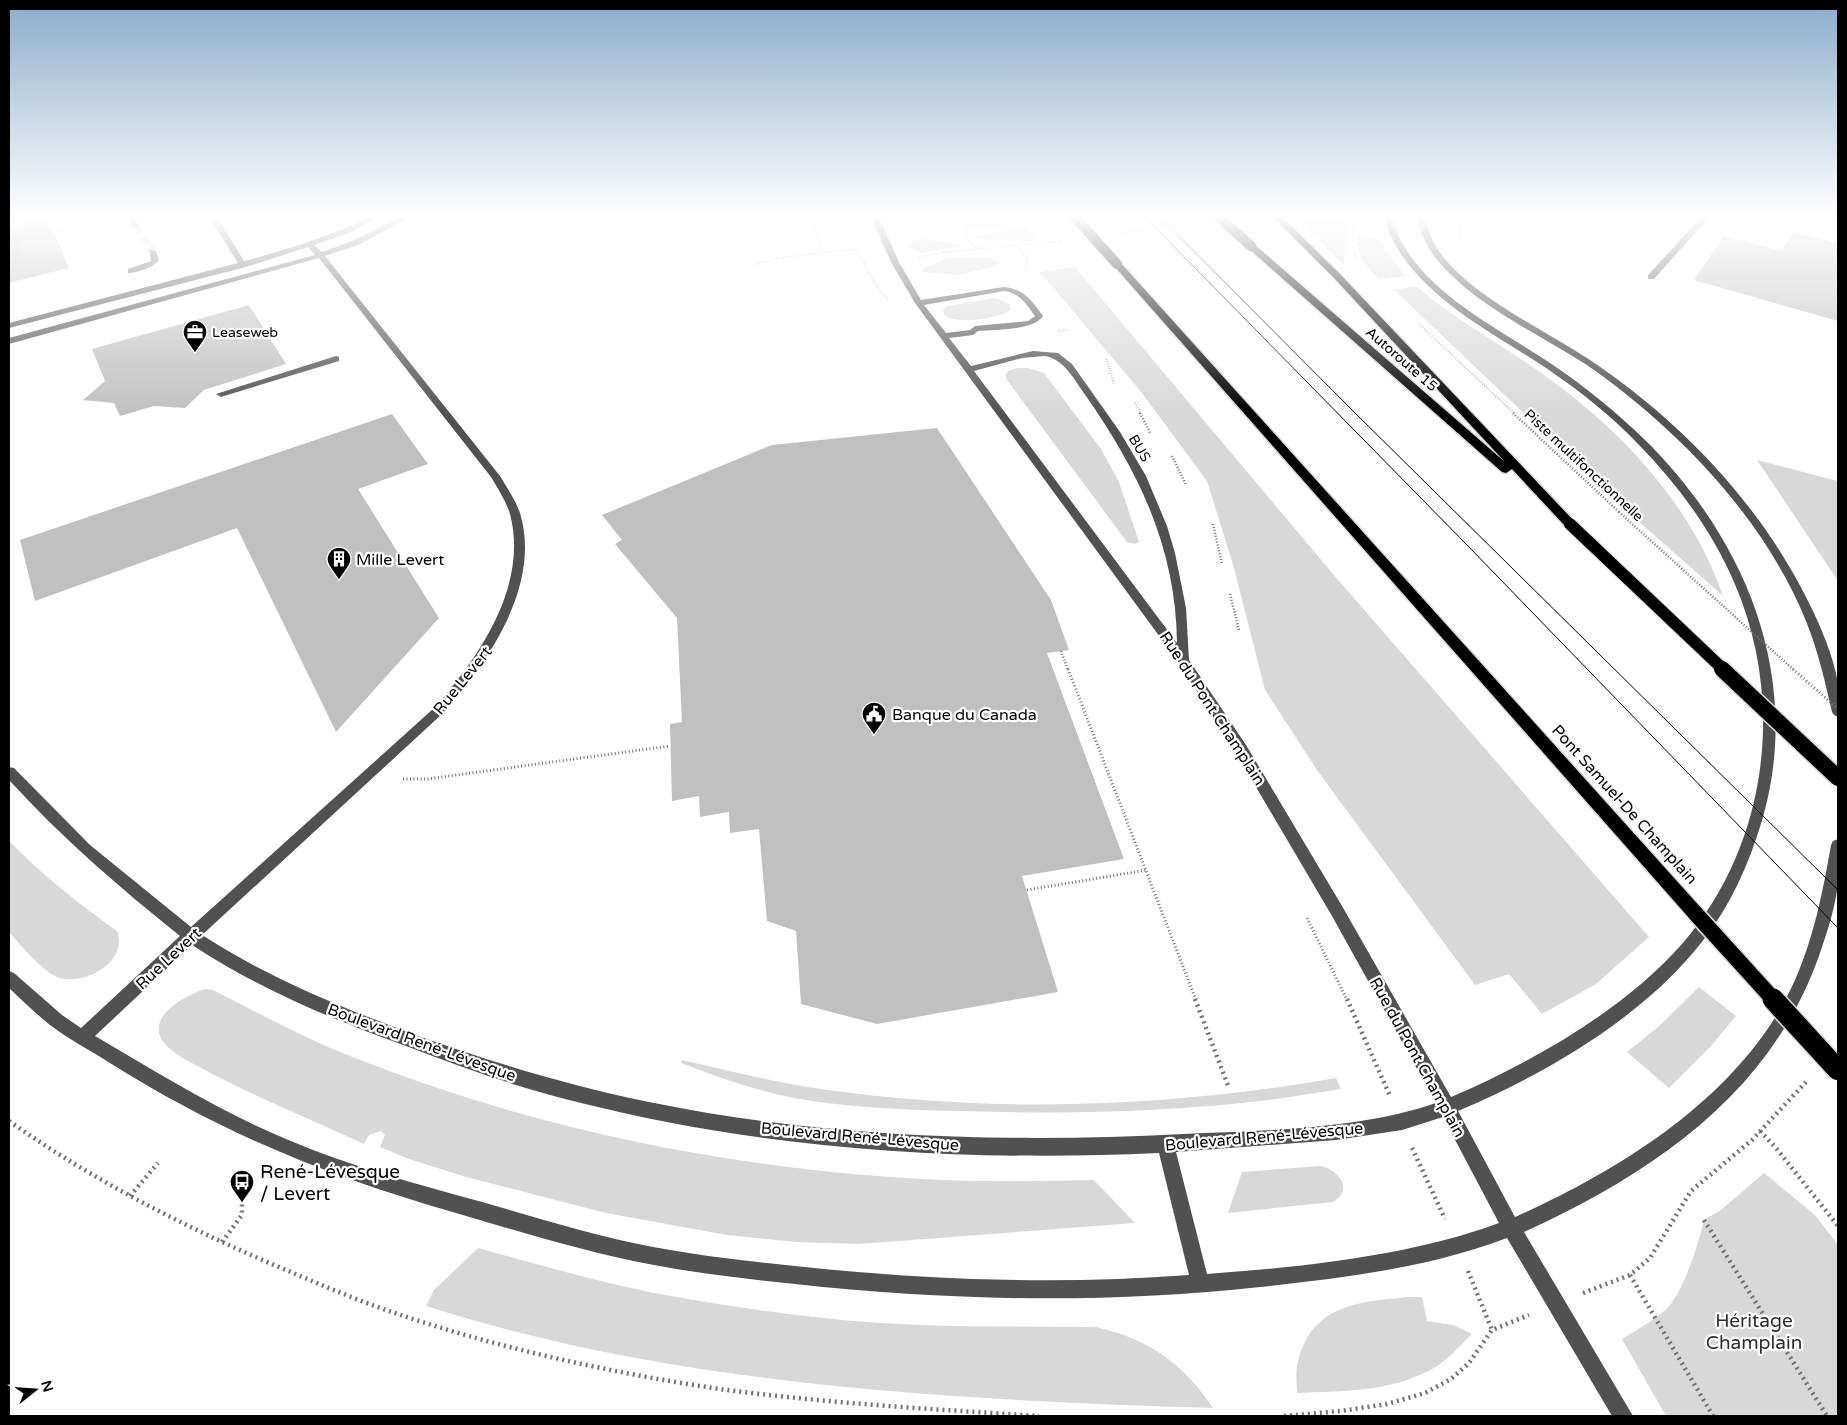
<svg xmlns="http://www.w3.org/2000/svg" width="1847" height="1425" viewBox="0 0 1847 1425" font-family="'Varela Round',sans-serif">
<style>
.green{fill:#d8d8d8}
.building{fill:#c0c0c0}
.lines{fill:none;stroke-linecap:round;stroke-linejoin:round}
.minor-tunnel{stroke:#d9d9d9;stroke-width:8;stroke-dasharray:8 4.5;stroke-linecap:butt}
.highway-casing{stroke:#dbdbdb;stroke-width:3}
.path-far3{stroke:#737373;stroke-width:2;stroke-dasharray:0.5 2;stroke-linecap:butt}
.path-far2{stroke:#737373;stroke-width:2.5;stroke-dasharray:1 2;stroke-linecap:butt}
.path-far1{stroke:#737373;stroke-width:3;stroke-dasharray:1 2.5;stroke-linecap:butt}
.path{stroke:#737373;stroke-width:4.5;stroke-dasharray:2 4;stroke-linecap:butt}
.minor{fill:#515151;fill-rule:evenodd}
.highway{fill:#000;fill-rule:evenodd}
.tram{stroke:#000;stroke-width:1}
.highway-bridge-far3-casing{stroke:#dbdbdb;stroke-width:12;stroke-linecap:butt}
.highway-bridge-far2-casing{stroke:#dbdbdb;stroke-width:14;stroke-linecap:butt}
.highway-bridge-far1-casing{stroke:#dbdbdb;stroke-width:19;stroke-linecap:butt}
.highway-bridge-casing{stroke:#dbdbdb;stroke-width:24;stroke-linecap:butt}
.path-bridge-far1{stroke:#737373;stroke-width:2.5;stroke-dasharray:1 2;stroke-linecap:butt}
.path-bridge{stroke:#737373;stroke-width:3;stroke-dasharray:1 2.5;stroke-linecap:butt}
.highway-bridge-far3{stroke:#000;stroke-width:10}
.highway-bridge-far2{stroke:#000;stroke-width:12}
.highway-bridge-far1{stroke:#000;stroke-width:16}
.highway-bridge{stroke:#000;stroke-width:21}
.labels{text-anchor:middle;stroke-width:4.5;stroke-linejoin:round;paint-order:stroke}
.far-poi-label{font-size:14px;fill:#000;stroke:#fff;text-anchor:start}
.far-street-label{font-size:14px;fill:#000;stroke:#fff}
.poi-label{font-size:16px;fill:#000;stroke:#fff;text-anchor:start}
.street-label{font-size:16px;fill:#000;stroke:#fff}
.near-poi-label{font-size:19px;fill:#000;stroke:#fff;text-anchor:start}
.near-park-label{font-size:19px;fill:#2f2f2f;stroke:#fff}
</style>
<rect width="100%" height="100%" fill="#fff"/>
<g class="green">
<polygon points="881,215 921,215 925,221 904,225 884,223"/>
<polygon points="960,215 1032,215 1037,221 971,230"/>
<polygon points="1294,215 1346,222 1344,265"/>
<path d="M 1019,227 C 1027,227 1030,228 1034,236 L 1032,241 L 973,239 L 974,237 Z"/>
<path d="M 1358,236 L 1377,238 L 1405,276 L 1379,279 C 1367,267 1355,254 1358,236 Z"/>
<polygon points="924,239 959,244 961,246 921,253 908,247 908,245 913,241"/>
<polygon points="947,258 991,258 1000,263 996,266 958,275 923,272 922,269"/>
<polygon points="1075,267 1333,574 1649,937 1596,984 1542,1014 1509,974 1475,985 1317,770 1265,690 1234,568 1207,481 1142,393 1040,272"/>
<path d="M 1416,286 C 1456,320 1501,344 1544,375 C 1621,430 1692,505 1723,596 L 1627,511 L 1394,290 Z"/>
<path d="M 996,298 L 1009,304 L 1011,309 C 1001,319 954,325 944,315 L 943,309 L 947,306 Z"/>
<polygon points="1017,368 1028,368 1044,373 1101,449 1119,482 1139,542 1134,544 1127,542 1007,380 1005,375 1008,371"/>
<polygon points="1757,460 1838,481 1838,581"/>
<path d="M 9,841 C 42,875 79,904 117,931 C 130,963 79,990 53,975 C 38,966 21,945 9,932 Z"/>
<polygon points="1699,987 1736,1016 1711,1046 1669,1088 1627,1052 1658,1027"/>
<path d="M 205,989 L 213,990 C 261,1014 307,1040 358,1059 C 543,1132 744,1171 943,1180 C 993,1182 1044,1181 1094,1180 L 1135,1223 L 859,1244 L 795,1242 L 727,1235 L 606,1213 L 466,1177 L 409,1159 L 380,1147 L 385,1135 L 381,1131 L 369,1135 L 364,1144 C 311,1119 257,1098 205,1070 C 191,1062 171,1054 162,1040 C 147,1015 187,995 205,989 Z"/>
<path d="M 682,1060 C 722,1069 761,1079 801,1086 C 977,1114 1161,1109 1336,1078 L 1341,1089 C 1314,1093 1286,1098 1259,1101 C 1159,1113 1059,1114 960,1111 C 901,1110 832,1107 775,1094 C 743,1086 712,1075 681,1063 Z"/>
<path d="M 1320,1166 C 1339,1170 1354,1189 1333,1202 L 1228,1213 L 1242,1172 Z"/>
<path d="M 1764,1173 L 1815,1215 L 1838,1245 L 1838,1416 L 1666,1416 L 1622,1339 C 1636,1330 1652,1322 1664,1311 C 1683,1295 1698,1245 1704,1220 L 1721,1210 Z"/>
<path d="M 478,1248 C 536,1264 595,1281 654,1293 C 719,1305 787,1315 853,1321 C 933,1328 1015,1326 1096,1327 C 1149,1339 1183,1363 1213,1408 C 952,1400 677,1386 426,1306 L 434,1290 Z"/>
<path d="M 1408,1297 L 1422,1297 L 1427,1321 L 1453,1325 L 1472,1334 C 1460,1346 1447,1361 1432,1369 C 1391,1392 1343,1391 1297,1393 C 1297,1383 1295,1371 1298,1362 C 1312,1304 1359,1302 1408,1297 Z"/>
</g>
<g class="building">
<polygon points="48,218 69,268 9,283 9,227"/>
<polygon points="1793,232 1838,243 1838,321 1694,280 1724,236 1782,251"/>
<polygon points="249,305 286,364 204,390 185,408 154,406 120,416 114,403 83,400 105,381 92,349"/>
<polygon points="392,414 428,464 358,489 439,618 336,732 237,528 35,601 20,540"/>
<polygon points="937,428 1051,600 1069,650 1047,653 1124,859 1022,876 1058,992 877,1024 801,1004 796,931 767,921 759,829 730,833 729,812 700,817 699,796 672,801 670,724 682,722 677,618 615,544 622,540 602,515 772,445"/>
</g>
<g class="lines">
<polyline class="minor-tunnel" points="136,226 152,251"/>
<defs>
<g id="highway">
<polygon points="1271,215 1280,215 1340,274 1574,521 1576,524 1574,527 1566,527 1512,469 1506,473 1502,472 1248,248 1248,244 1254,244 1505,462 1334,278"/>
<polygon points="1117,261 1120,262 1702,909 1705,914 1702,919 1696,922 1690,919 1114,266 1112,264"/>
</g>
</defs>
<use href="#highway" class="highway-casing"/>
<g class="path-far3">
<polyline points="956,215 967,230 966,238 980,250"/>
<polyline points="1320,215 1346,219"/>
<polyline points="1354,215 1352,243 1356,259"/>
<polyline points="1156,218 1165,227"/>
<polyline points="813,224 822,252"/>
<polyline points="1122,233 1193,223"/>
<polyline points="15,242 19,255"/>
<polyline points="1458,242 1462,220 1461,215"/>
<polyline points="9,243 65,230"/>
<polyline points="1018,247 1028,260 1025,271"/>
<polyline points="919,257 947,252 1061,241"/>
<polyline points="754,264 786,257 857,249 874,282 888,300"/>
<polyline points="1419,324 1515,414"/>
<polyline points="1058,331 1068,330"/>
<polyline points="1106,359 1114,384"/>
<polyline points="1135,403 1141,414"/>
</g>
<g class="path-far2">
<polyline points="1140,413 1150,433"/>
<polyline points="1513,413 1619,512"/>
<polyline points="1172,456 1186,485"/>
<polyline points="1213,524 1222,564"/>
<polyline points="1230,594 1239,630"/>
<polyline points="1061,651 1068,670"/>
</g>
<g class="path-far1">
<polyline points="1068,669 1196,1000"/>
<polyline points="403,779 427,779 670,746"/>
<polyline points="1027,890 1147,870"/>
<polyline points="1307,918 1347,1000"/>
</g>
<g class="path">
<polyline points="1195,999 1229,1088"/>
<polyline points="1347,999 1390,1096"/>
<path d="M 9,1121 C 90,1178 177,1223 267,1262 C 308,1279 348,1297 389,1311 C 490,1346 607,1372 713,1388 C 821,1403 930,1409 1039,1416"/>
<polyline points="1760,1131 1776,1148 1838,1226"/>
<polyline points="1412,1148 1445,1219"/>
<polyline points="130,1196 158,1163"/>
<polyline points="1704,1220 1827,1416"/>
<polyline points="222,1242 242,1215 242,1203"/>
<polyline points="1468,1271 1492,1330"/>
<polyline points="1630,1275 1713,1416"/>
<polyline points="1583,1293 1630,1275 1650,1258 1691,1191 1752,1140 1806,1082"/>
<polyline points="1284,1416 1341,1411 1387,1404 1425,1393 1451,1379 1469,1363 1492,1330 1529,1315"/>
</g>
<g class="minor">
<polygon points="127,215 135,215 139,228 133,228"/>
<path d="M 208,215 L 216,215 L 244,261 C 278,252 311,242 343,229 C 357,224 368,215 382,215 L 351,232 L 314,245 L 322,252 L 352,241 L 405,215 L 414,215 L 358,245 L 325,256 L 500,476 C 507,488 515,499 520,513 C 542,586 487,664 441,715 L 202,935 C 267,977 338,1006 410,1033 C 488,1061 567,1085 649,1102 C 824,1138 1005,1143 1183,1134 C 1262,1131 1361,1129 1436,1103 L 1332,916 L 1236,753 L 1179,663 L 915,303 L 891,262 L 870,215 L 878,215 L 899,262 L 921,300 L 1004,287 C 1024,289 1032,301 1043,316 C 1033,331 995,329 978,331 L 973,335 L 949,338 L 971,366 L 1033,351 L 1058,353 L 1072,364 L 1120,432 L 1146,476 L 1167,526 L 1175,553 L 1186,608 L 1189,660 L 1246,745 L 1342,906 L 1451,1097 C 1532,1062 1623,1011 1682,944 C 1768,845 1786,701 1734,582 C 1712,531 1678,485 1640,446 C 1613,417 1581,392 1549,370 C 1494,333 1428,302 1394,243 C 1389,235 1387,224 1384,215 L 1392,215 C 1395,225 1397,235 1402,243 C 1436,301 1503,330 1556,367 C 1587,388 1617,413 1644,439 C 1752,545 1808,692 1756,839 C 1742,881 1721,921 1692,954 C 1633,1023 1541,1076 1458,1111 L 1515,1217 C 1623,1169 1745,1093 1795,980 C 1814,937 1823,891 1831,845 L 1833,841 L 1838,839 C 1838,854 1840,870 1838,885 C 1835,906 1829,927 1822,947 C 1775,1091 1655,1172 1524,1232 L 1633,1416 L 1612,1416 L 1507,1238 C 1428,1268 1343,1278 1260,1287 C 1106,1304 950,1301 795,1284 C 748,1279 701,1274 654,1265 C 588,1253 521,1232 456,1213 C 330,1177 221,1133 110,1063 C 90,1050 68,1039 50,1025 C 35,1013 22,1000 9,988 L 9,971 L 14,973 L 62,1015 L 81,1028 L 180,936 C 120,888 61,837 9,780 L 9,767 L 14,768 L 90,845 L 191,927 L 433,709 C 478,659 529,586 510,514 C 506,501 498,489 491,477 L 319,258 L 9,344 L 9,338 L 315,255 L 308,247 L 246,267 L 9,328 L 9,323 L 238,263 ZM 1004,291 C 1020,293 1026,304 1035,316 L 1028,321 L 975,326 L 970,330 L 946,333 L 924,305 ZM 1044,356 C 1064,358 1075,381 1086,396 C 1139,472 1176,548 1177,643 L 974,371 L 1022,358 ZM 192,945 C 259,989 331,1019 406,1046 C 461,1067 516,1087 573,1101 C 764,1150 963,1162 1159,1153 L 1189,1275 C 1057,1285 925,1280 795,1266 C 748,1261 700,1256 653,1247 C 595,1236 538,1218 482,1202 C 416,1184 349,1166 286,1139 C 219,1111 158,1073 95,1036 ZM 1443,1117 L 1499,1223 C 1410,1256 1301,1267 1207,1274 L 1176,1152 L 1336,1140 L 1402,1130 Z"/>
<path d="M 1416,215 L 1424,215 C 1426,222 1428,230 1431,237 C 1455,290 1543,328 1590,360 C 1681,421 1760,504 1808,601 C 1821,627 1833,655 1838,683 C 1840,693 1838,706 1838,717 L 1834,715 L 1832,712 C 1825,681 1818,651 1806,621 C 1765,520 1682,433 1594,370 C 1542,334 1450,296 1423,237 C 1420,230 1419,222 1416,215 Z"/>
<polygon points="1703,215 1711,215 1654,279 1648,279 1648,275"/>
<path d="M 149,249 L 156,251 L 159,260 C 155,267 136,273 128,273 L 128,269 L 151,261 Z"/>
<polygon points="336,356 339,357 339,361 224,396 221,397 216,394"/>
</g>
<use href="#highway" class="highway"/>
<g class="tram">
<polyline points="1143,215 1468,546 1838,928"/>
<polyline points="1158,215 1350,408 1838,890"/>
</g>
<defs>
<g id="highway-bridge-far3">
<polyline points="1073,215 1117,264"/>
<polyline points="1216,215 1251,246"/>
</g>
<polyline id="highway-bridge-far2" points="1570,524 1724,670"/>
<g id="highway-bridge-far1">
<polyline points="1722,669 1838,778"/>
<polyline points="1696,914 1774,1000"/>
</g>
<polyline id="highway-bridge" points="1773,999 1838,1070"/>
</defs>
<use href="#highway-bridge-far3" class="highway-bridge-far3-casing"/>
<use href="#highway-bridge-far2" class="highway-bridge-far2-casing"/>
<use href="#highway-bridge-far1" class="highway-bridge-far1-casing"/>
<use href="#highway-bridge" class="highway-bridge-casing"/>
<polyline class="path-bridge-far1" points="1619,512 1794,670"/>
<polyline class="path-bridge" points="1793,669 1838,709"/>
<use href="#highway-bridge-far3" class="highway-bridge-far3"/>
<use href="#highway-bridge-far2" class="highway-bridge-far2"/>
<use href="#highway-bridge-far1" class="highway-bridge-far1"/>
<use href="#highway-bridge" class="highway-bridge"/>
</g>
<linearGradient id="sky" x2="0" y2="1"><stop stop-color="#8baccb"/><stop offset="0.52" stop-color="#fff"/><stop offset="1" stop-color="#fff" stop-opacity="0"/></linearGradient>
<rect width="1847" height="415" fill="url(#sky)"/>
<defs>
<symbol id="office-pin" viewBox="-11 -11 22 30"><path d="M0 17L-7.5 6A9.5 9.5 0 1 1 7.5 6Z" fill="#000" stroke="#fff"/><path d="M-6-3h4V-5.5h4V-3h4V5H-6ZM-1-4.5V-3h2v-1.5ZM-6 0V1H6V0Z" fill="#fff"/></symbol>
<symbol id="building-pin" viewBox="-11 -11 22 30"><path d="M0 17L-7.5 6A9.5 9.5 0 1 1 7.5 6Z" fill="#000" stroke="#fff"/><path d="M-4-6H4V6H1V3H-1V6H-4ZM-2.5-4.3h1.7v1.8h-1.7ZM.8-4.3h1.7v1.8H.8ZM-2.5-1h1.7V.8h-1.7ZM.8-1h1.7V.8H.8Z" fill="#fff"/></symbol>
<symbol id="civic-pin" viewBox="-11 -11 22 30"><path d="M0 17L-7.5 6A9.5 9.5 0 1 1 7.5 6Z" fill="#000" stroke="#fff"/><path d="M-.6-6.5H3V-4.5H.6V-3L4-1V1h2V6H-6V1h2V-1L-.6-3ZM-1.2 2.5V6h2.4V2.5Z" fill="#fff"/></symbol>
<symbol id="bus-pin" viewBox="-11 -11 22 30"><path d="M0 17L-7.5 6A9.5 9.5 0 1 1 7.5 6Z" fill="#000" stroke="#fff"/><path d="M-5-6H5V4H4V6H2V4H-2V6H-4V4H-5ZM-3.5-4V0h7V-4ZM-3.5 1.2v1.5H-2V1.2ZM2 1.2v1.5H3.5V1.2Z" fill="#fff"/></symbol>
</defs>
<g fill-rule="evenodd">
<use href="#office-pin" x="181" y="318" width="28" height="38"/>
<use href="#building-pin" x="325" y="545" width="28" height="38"/>
<use href="#civic-pin" x="860" y="700" width="28" height="38"/>
<use href="#bus-pin" x="228" y="1168" width="28" height="38"/>
</g>
<g class="labels">
<g class="far-poi-label">
<text x="212" y="337">Leaseweb</text>
</g>
<g class="far-street-label">
<text transform="translate(1402 359) rotate(41)" y="5">Autoroute 15</text>
<text transform="translate(1140 448) rotate(59)" y="5">BUS</text>
<text transform="translate(1584 465) rotate(43)" y="5">Piste multifonctionnelle</text>
</g>
<g class="poi-label">
<text x="356" y="565">Mille Levert</text>
<text x="892" y="720">Banque du Canada</text>
</g>
<g class="street-label">
<text transform="translate(462 680) rotate(-51)" y="6">Rue Levert</text>
<text transform="translate(1213 708) rotate(57)" y="6">Rue du Pont Champlain</text>
<text transform="translate(1625 804) rotate(48)" y="6">Pont Samuel-De Champlain</text>
<text transform="translate(168 958) rotate(-43)" y="6">Rue Levert</text>
<text transform="translate(422 1042) rotate(20)" y="6">Boulevard René-Lévesque</text>
<text transform="translate(1418 1057) rotate(61)" y="6">Rue du Pont Champlain</text>
<text transform="translate(860 1136) rotate(5)" y="6">Boulevard René-Lévesque</text>
<text transform="translate(1264 1136) rotate(-5)" y="6">Boulevard René-Lévesque</text>
</g>
<g class="near-poi-label">
<text x="260" y="1178">René-Lévesque<tspan x="260" dy="22">/ Levert</tspan></text>
</g>
<g class="near-park-label">
<text x="1754" y="1327">Héritage<tspan x="1754" dy="22">Champlain</tspan></text>
</g>
</g>
<rect width="1847" height="1425" fill="none" stroke="#000000" stroke-width="20"/>
<g transform="translate(35 1390) rotate(73)" stroke="#ffffff" stroke-width="4" paint-order="stroke">
<path d="M0-4L9 19L0 12L-9 19Z" fill="#000000"/>
<text y="-8" font-size="14" font-weight="bold" text-anchor="middle" fill="#000000">N</text>
</g>
</svg>
